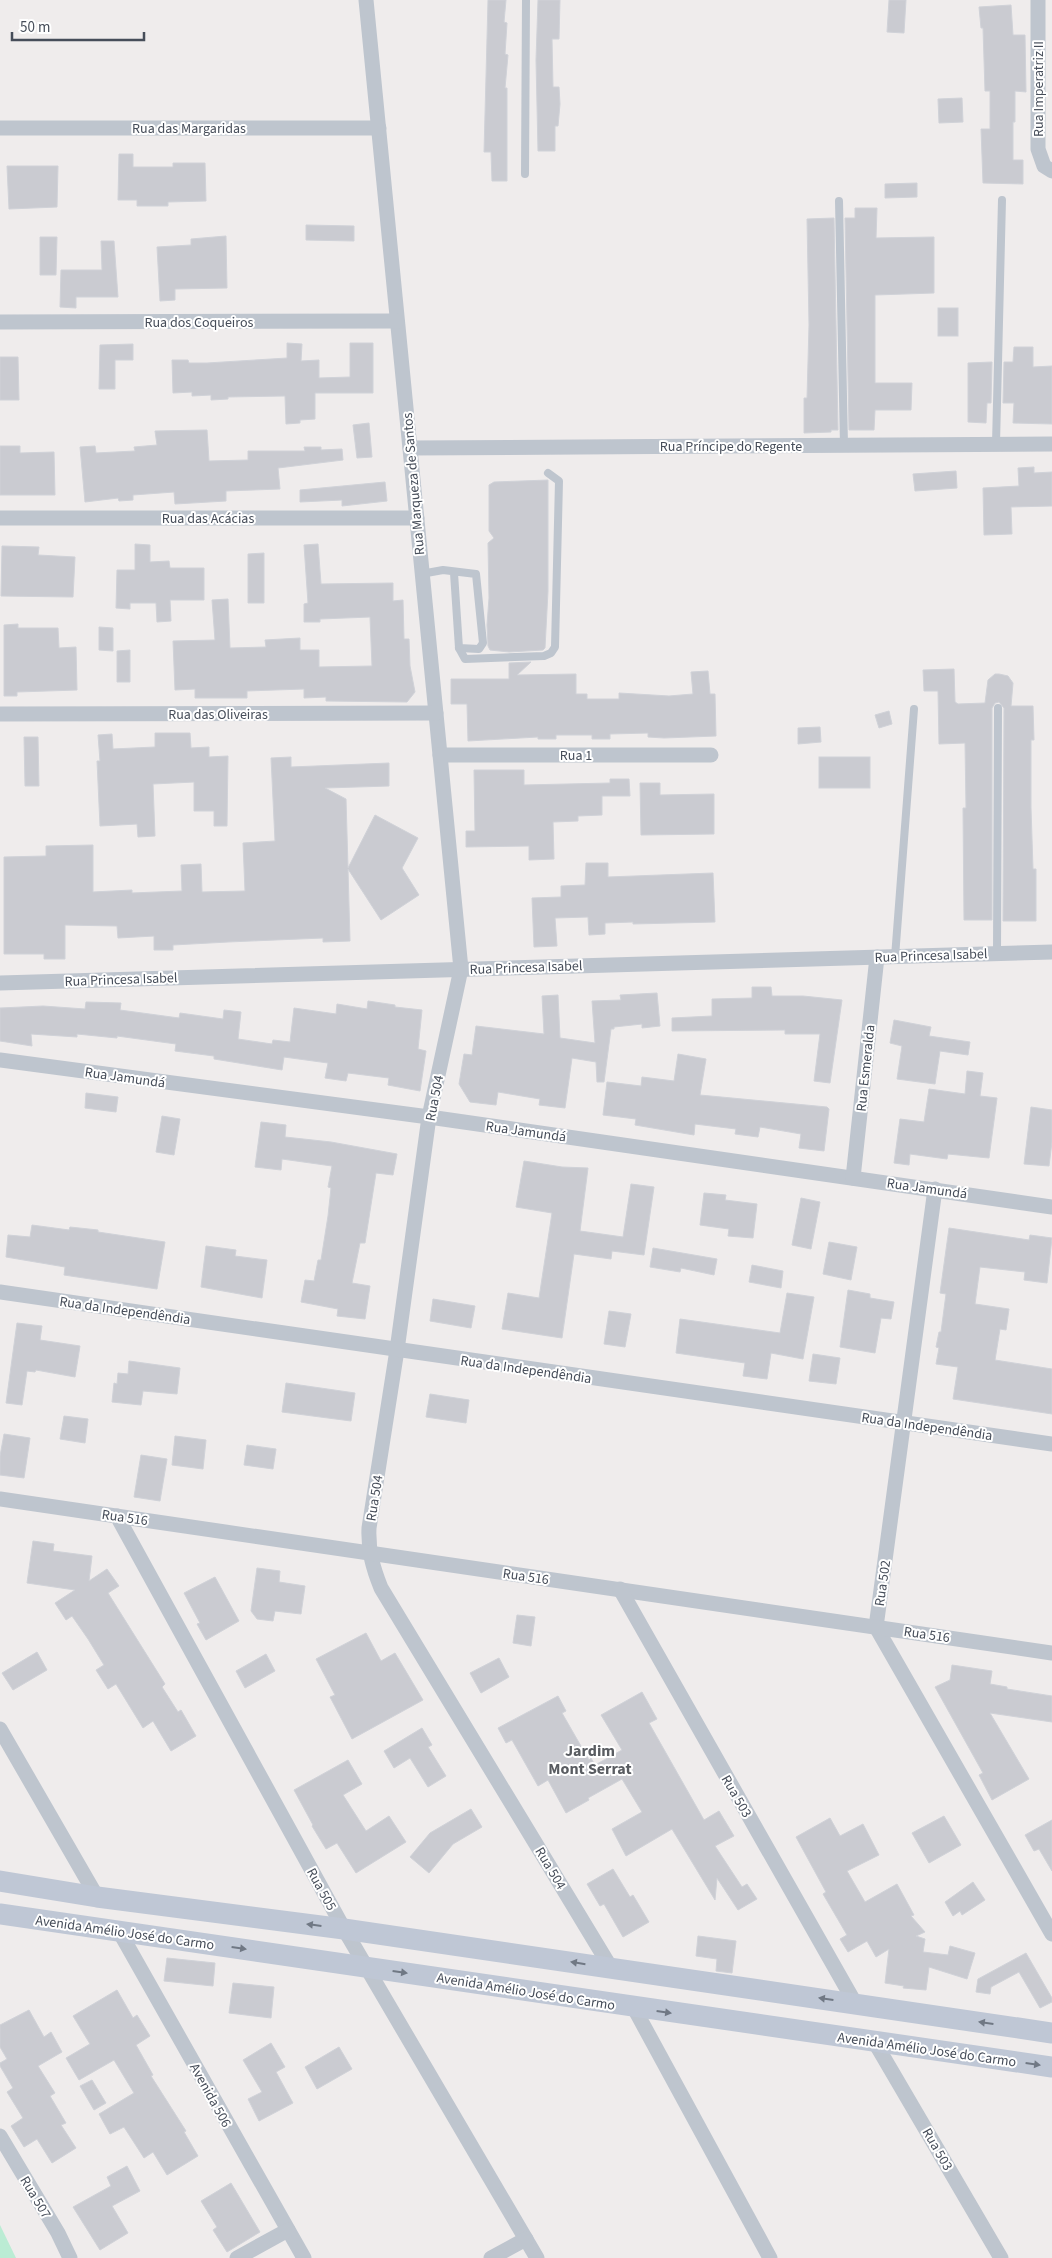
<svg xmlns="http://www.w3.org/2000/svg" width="1052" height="2258" viewBox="0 0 1052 2258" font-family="'Source Sans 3',sans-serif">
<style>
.green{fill:#bbecd4}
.building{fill:#cacbd1;stroke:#d0d2d8}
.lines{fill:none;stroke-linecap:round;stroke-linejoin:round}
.lane{stroke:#bec5ce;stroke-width:8}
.street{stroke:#bec5ce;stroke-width:15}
.secondary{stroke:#bfc7d5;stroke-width:21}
.oneway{fill:#707884}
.labels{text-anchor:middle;stroke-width:4;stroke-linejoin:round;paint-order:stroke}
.street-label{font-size:14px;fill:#464d59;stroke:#fff}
.quarter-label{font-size:16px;font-weight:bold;fill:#595c61;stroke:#fff}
</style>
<rect width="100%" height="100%" fill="#efecec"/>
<polygon class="green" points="0,2225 16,2258 0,2258"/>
<g class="building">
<polygon points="488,0 506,0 504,22 507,23 505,54 508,55 505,88 507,88 507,181 492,181 491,152 484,152"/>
<polygon points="538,0 560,0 559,39 552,39 553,87 559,87 560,104 558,126 555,126 555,151 538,151 536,60"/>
<polygon points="889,0 906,0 904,33 887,32"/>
<polygon points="1011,5 1013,35 1025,35 1026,92 1015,91 1015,122 1013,122 1013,160 1023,160 1023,184 983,183 981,129 990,129 990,91 985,91 983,28 981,28 979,7"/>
<polygon points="962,98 963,122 939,123 938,99"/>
<polygon points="119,154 133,154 133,167 173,167 173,163 205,163 206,201 168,202 168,206 137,206 137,200 118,200"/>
<polygon points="7,166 58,166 57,207 9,209"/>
<polygon points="917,183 917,197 885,198 885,184"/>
<polygon points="855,208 877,208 876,238 934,237 934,293 875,295 875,383 912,383 911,410 875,410 874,430 849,430 845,218 855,218"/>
<polygon points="834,218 838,430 831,430 831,432 804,433 804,398 807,398 809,325 807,219"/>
<polygon points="306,225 354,226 354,241 306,240"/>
<polygon points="226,236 227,288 175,289 175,300 160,301 157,247 191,245 191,239"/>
<polygon points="40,237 57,237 56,275 40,275"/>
<polygon points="101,241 114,241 118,297 76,297 76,308 60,307 61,270 102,270"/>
<rect x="938" y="308" width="20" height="28"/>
<polygon points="287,343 302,344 301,361 319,360 319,378 350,377 350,343 373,343 373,393 315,393 315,419 300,420 300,423 286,424 285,396 228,397 228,399 211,400 211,395 192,396 192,392 173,393 172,360 188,360 189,363 207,363 287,358"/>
<polygon points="133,344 133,360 115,360 115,389 99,389 100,345"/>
<polygon points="1014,347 1033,347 1033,367 1052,366 1052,424 1013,423 1014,403 1003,403 1004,362 1013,362"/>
<polygon points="0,357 18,357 19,400 0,400"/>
<polygon points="992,362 991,403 987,403 986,423 968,422 968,363"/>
<polygon points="369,423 372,457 357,458 353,425"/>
<polygon points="207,430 209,461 248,460 248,451 305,451 304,447 321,447 321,450 342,449 343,460 278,468 280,489 226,491 226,501 175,504 174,492 133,495 133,500 119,501 118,498 85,502 80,447 95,446 96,453 135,451 134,447 157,445 155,431"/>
<polygon points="0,446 20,446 20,453 54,452 55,495 0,495"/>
<polygon points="1034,467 1034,473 1052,472 1052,506 1011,507 1012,534 984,535 983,488 1019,486 1018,468"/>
<polygon points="956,471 957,488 915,491 913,474"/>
<polygon points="548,480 548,591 545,648 543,650 509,652 490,650 488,646 487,625 489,598 488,543 494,538 489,531 489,485 494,482"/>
<polygon points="385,482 387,501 342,506 342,500 300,502 300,490"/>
<polygon points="135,544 150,545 150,562 169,561 170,568 204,568 204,600 170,600 171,621 157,622 156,603 130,603 130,609 116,608 117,570 135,570"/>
<polygon points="318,544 321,584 393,583 393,601 403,600 404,639 409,639 410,666 415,692 407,702 326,701 326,697 304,698 304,689 247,691 247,698 195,698 195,689 175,690 173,641 215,640 212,600 228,599 230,648 266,647 265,640 300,638 300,650 319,650 319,667 372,666 370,617 320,619 320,622 304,622 304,604 308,603 304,545"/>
<polygon points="2,546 39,547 38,555 75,557 73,597 1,596"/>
<polygon points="264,553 264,603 248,603 248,554"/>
<polygon points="18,624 18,628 58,628 59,648 76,647 77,690 17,692 17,696 4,696 4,625"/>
<polygon points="99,627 113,628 113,651 99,650"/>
<polygon points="130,650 130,682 117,682 117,651"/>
<polygon points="531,662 517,675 576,674 576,694 587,694 587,699 619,699 619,693 669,696 693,694 691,672 708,671 710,694 715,694 716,736 664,738 648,737 648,733 610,734 610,739 592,739 592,735 556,735 556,739 538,739 538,737 468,741 467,704 451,704 451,679 509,679 509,663"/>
<polygon points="954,669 955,702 958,704 985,703 988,680 995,674 999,674 1008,676 1013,683 1011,706 1033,706 1034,740 1031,740 1031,808 1033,869 1036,869 1036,921 1003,921 1004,708 999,702 995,703 992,708 992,920 964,920 963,808 966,808 965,743 939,744 938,691 924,691 923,670"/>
<polygon points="889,711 892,724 879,728 875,715"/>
<polygon points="820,727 821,742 798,744 798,728"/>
<polygon points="155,733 190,733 191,748 209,747 209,757 228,756 227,826 214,826 214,811 194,811 194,782 153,784 155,836 138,837 137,824 100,826 97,761 100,761 98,735 112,734 113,749 155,747"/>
<polygon points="24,737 38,737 39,786 25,786"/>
<polygon points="291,757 291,767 389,763 389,786 325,788 346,799 348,868 375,815 418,838 402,868 419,895 381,920 348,869 350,941 323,942 323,938 228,942 173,945 173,950 154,950 154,936 118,938 117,926 65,925 65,959 44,959 44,954 4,954 4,857 46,856 46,846 93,845 93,892 132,890 132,893 182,891 181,865 201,864 202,892 245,891 243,843 275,841 271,758"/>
<rect x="819" y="757" width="51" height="31"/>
<polygon points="474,770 524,770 524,785 610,783 610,779 629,779 630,796 602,796 602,815 578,816 578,821 553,822 554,859 529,860 529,846 466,847 466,831 475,831"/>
<polygon points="640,783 660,783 660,795 714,794 714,834 641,835"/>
<polygon points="586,863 608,863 608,877 713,873 715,922 633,924 633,922 605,923 605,934 589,935 588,917 555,918 557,946 534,947 532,898 561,897 561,886 585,885"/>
<polygon points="752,987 771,987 772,996 803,996 842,1000 830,1083 814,1081 820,1034 785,1034 785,1030 672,1031 672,1018 712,1016 712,999 752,998"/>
<polygon points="657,993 660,1026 642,1028 642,1024 614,1027 614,1029 611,1029 604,1082 597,1082 596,1062 572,1058 565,1108 539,1105 540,1099 498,1092 496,1105 470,1102 459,1084 464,1054 472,1055 476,1026 544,1034 542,996 558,995 560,1038 595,1043 592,1001 621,1000 620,995"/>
<polygon points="368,1001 395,1005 395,1007 422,1010 418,1049 426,1051 420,1091 388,1085 389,1078 348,1073 346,1081 325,1078 328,1063 284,1057 282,1070 214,1059 214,1056 175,1051 176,1044 117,1036 117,1038 77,1034 77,1037 31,1034 32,1046 0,1041 0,1008 43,1006 85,1009 86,1002 121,1003 120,1010 179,1018 180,1013 223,1019 224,1010 241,1012 238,1039 272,1044 273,1040 290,1042 294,1008 336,1014 337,1004 367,1009"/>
<polygon points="894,1020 931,1027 929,1036 970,1042 968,1055 940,1051 935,1084 897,1079 902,1046 890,1043"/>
<polygon points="678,1054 706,1059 700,1095 827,1107 829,1109 824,1151 799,1148 801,1134 760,1127 758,1137 735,1134 736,1129 695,1124 694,1135 635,1125 636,1119 603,1115 607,1082 641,1086 642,1077 674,1081"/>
<polygon points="967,1071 983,1073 980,1096 997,1098 989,1158 948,1154 947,1159 910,1154 909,1165 894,1163 900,1119 924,1122 929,1089 965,1094"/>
<polygon points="86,1093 118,1097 116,1112 85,1108"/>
<polygon points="1031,1107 1052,1110 1052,1142 1049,1166 1024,1164"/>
<polygon points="162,1116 180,1119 174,1155 156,1152"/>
<polygon points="261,1122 286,1125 285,1137 331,1142 397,1154 393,1175 376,1173 365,1243 360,1243 352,1283 370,1286 365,1319 337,1316 338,1309 301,1302 305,1280 314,1281 318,1260 321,1260 328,1216 331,1188 328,1187 332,1166 282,1159 281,1170 255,1167"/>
<polygon points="524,1161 562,1167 588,1168 580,1231 623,1237 631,1184 654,1187 644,1255 612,1251 611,1259 574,1254 562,1338 502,1329 508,1293 539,1298 552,1213 516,1207"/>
<polygon points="704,1193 726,1195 725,1200 757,1204 753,1238 728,1236 729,1229 700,1225"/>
<polygon points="801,1198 820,1202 811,1249 792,1245"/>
<polygon points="32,1225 69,1230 70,1227 98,1230 98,1232 165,1242 157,1289 64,1275 65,1267 6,1257 8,1235 30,1237"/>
<polygon points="949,1228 1029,1240 1030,1235 1052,1238 1047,1283 1024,1280 1025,1272 980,1267 975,1304 1009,1309 1006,1330 1000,1329 995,1360 1052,1369 1052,1414 953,1399 958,1367 936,1364 939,1348 936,1347 939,1332 941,1332 946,1294 940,1293"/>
<polygon points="829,1242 857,1247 851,1280 823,1274"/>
<polygon points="206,1246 236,1250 235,1256 267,1260 262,1298 201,1287"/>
<polygon points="653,1248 717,1259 714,1275 681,1268 680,1272 650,1267"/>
<polygon points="752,1265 783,1271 781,1288 749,1282"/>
<polygon points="848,1290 870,1294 870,1298 894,1302 891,1319 881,1318 875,1353 840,1347"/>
<polygon points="787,1293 814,1297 803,1359 771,1353 767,1379 743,1376 745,1363 676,1353 680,1319 780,1333"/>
<polygon points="433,1299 475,1306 471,1328 430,1321"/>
<polygon points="609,1311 631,1314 625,1347 604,1344"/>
<polygon points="17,1323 42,1326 40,1340 80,1346 75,1377 36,1370 35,1372 27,1371 22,1405 6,1403"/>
<polygon points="813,1354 840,1358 836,1384 809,1381"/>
<polygon points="129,1361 180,1368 177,1394 143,1391 141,1405 112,1402 114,1383 117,1384 118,1373 128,1374"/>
<polygon points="286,1383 355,1393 351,1421 282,1412"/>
<polygon points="430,1394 469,1400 466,1423 426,1417"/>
<polygon points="64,1416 88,1419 85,1443 60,1439"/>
<polygon points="4,1434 30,1438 24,1478 0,1475 0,1456"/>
<polygon points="175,1436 206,1440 203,1469 172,1465"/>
<polygon points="247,1445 276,1449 273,1469 244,1465"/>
<polygon points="141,1455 167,1459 160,1501 134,1497"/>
<polygon points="33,1541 54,1544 53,1551 92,1556 89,1581 107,1569 119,1586 108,1593 165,1684 162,1687 178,1712 181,1710 196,1736 171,1751 153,1721 143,1728 116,1684 108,1689 96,1670 104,1665 88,1639 72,1616 66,1620 55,1603 75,1590 27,1583"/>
<polygon points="257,1568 280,1571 279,1582 305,1586 301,1614 275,1611 273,1621 257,1619 251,1611"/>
<polygon points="215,1577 239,1621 206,1640 197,1624 200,1623 184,1593"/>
<polygon points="517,1615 535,1617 531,1646 513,1643"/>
<polygon points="366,1633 381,1661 395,1653 423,1700 352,1739 330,1697 335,1695 316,1659"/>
<polygon points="37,1652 47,1670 13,1690 2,1673"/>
<polygon points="266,1654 275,1671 245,1688 236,1671"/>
<polygon points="499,1658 509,1677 481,1693 470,1673"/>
<polygon points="952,1665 992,1671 990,1684 1007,1687 1007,1689 1052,1696 1052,1722 990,1713 1029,1779 992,1800 979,1775 983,1773 935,1687 950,1680"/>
<polygon points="642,1692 657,1719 649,1723 704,1820 719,1811 734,1836 715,1846 742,1887 747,1884 757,1899 738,1910 717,1878 715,1900 672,1829 626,1856 612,1829 642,1812 622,1779 588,1798 589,1800 566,1813 548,1780 538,1786 512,1740 506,1743 498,1728 558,1696 566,1711 562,1713 589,1760 591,1758 595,1765 622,1750 601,1715"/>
<polygon points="422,1728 432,1745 428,1747 446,1776 428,1787 410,1758 394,1768 384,1751"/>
<polygon points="348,1760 362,1784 343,1795 366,1831 389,1816 406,1842 356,1873 337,1843 326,1849 312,1826 313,1825 294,1790"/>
<polygon points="471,1809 482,1827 453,1844 429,1873 410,1857 430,1833"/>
<polygon points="944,1816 961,1845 929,1863 912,1833"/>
<polygon points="830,1818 840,1836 863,1824 879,1855 847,1871 865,1902 897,1884 914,1915 911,1916 925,1932 916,1936 925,1939 923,1952 948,1955 950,1946 975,1953 967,1979 929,1967 926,1990 903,1988 904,1986 885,1983 889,1949 876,1957 867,1941 848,1952 840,1939 847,1935 823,1894 826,1892 796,1837"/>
<polygon points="1052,1820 1052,1871 1039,1849 1034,1851 1025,1835"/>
<polygon points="613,1869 630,1897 633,1895 649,1922 623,1937 604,1904 600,1906 587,1884"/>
<polygon points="973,1882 985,1900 962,1915 960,1911 953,1916 945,1902"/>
<polygon points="698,1936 736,1941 732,1973 716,1971 717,1959 696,1956"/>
<polygon points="1026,1953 1052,1998 1052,2002 1040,2008 1019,1972 991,1987 990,1994 976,1992 978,1979"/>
<polygon points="167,1958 215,1963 213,1986 164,1981"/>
<polygon points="233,1983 274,1987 271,2018 229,2013"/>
<polygon points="117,1990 133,2018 137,2015 150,2036 136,2045 153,2075 151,2076 186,2131 184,2132 198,2156 167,2175 153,2152 144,2158 124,2127 110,2134 99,2114 134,2093 114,2060 79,2080 66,2058 90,2044 73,2016"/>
<polygon points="29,2010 44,2037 51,2032 62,2052 38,2066 55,2093 50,2096 66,2123 61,2125 76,2148 52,2163 37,2139 24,2147 11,2126 23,2118 7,2092 13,2088 0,2066 0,2063 7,2059 0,2047 0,2025"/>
<polygon points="271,2043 285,2067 276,2072 293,2103 259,2121 248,2099 262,2092 243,2060"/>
<polygon points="339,2047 352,2069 317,2089 305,2067"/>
<polygon points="92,2080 106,2103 94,2110 80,2086"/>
<polygon points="127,2166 140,2191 112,2206 128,2233 100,2250 73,2207 111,2186 107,2177"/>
<polygon points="231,2183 260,2232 227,2252 213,2230 217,2227 201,2201"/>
</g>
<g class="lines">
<g class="lane">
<polyline points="525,174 526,0"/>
<polyline points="839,201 844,445"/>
<polyline points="996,444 1002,200"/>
<polyline points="421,574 443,570 476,574 483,643 479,649 459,648 454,573"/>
<polyline points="459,648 465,659 544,656 551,653 555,647 559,481 548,473"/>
<polyline points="997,953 998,708"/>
<polyline points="895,957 914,709"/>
</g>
<g class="street">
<path d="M 366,0 L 461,969 L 429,1117 L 397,1350 L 369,1528 C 368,1551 373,1568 381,1588 L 611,1968"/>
<polyline points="1038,0 1038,149 1044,166 1052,171"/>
<polyline points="0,128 379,128"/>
<polyline points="0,322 397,321"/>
<polyline points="410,448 1052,444"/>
<polyline points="0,518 417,518"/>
<polyline points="0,714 436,713"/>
<polyline points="440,755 711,755"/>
<polyline points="0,983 1052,952"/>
<polyline points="0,1060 429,1117 1052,1207"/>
<polyline points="853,1178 877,957"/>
<polyline points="935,1189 876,1627 1052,1934"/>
<polyline points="0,1292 1052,1444"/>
<polyline points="0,1499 1052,1653"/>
<polyline points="117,1516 344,1929 537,2258"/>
<polyline points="620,1589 855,2003"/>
<polyline points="0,1729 97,1897"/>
<polyline points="119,1931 304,2258"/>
<polyline points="634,2008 770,2258"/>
<polyline points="874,2041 1001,2258"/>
<polyline points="0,2136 58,2233 70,2258"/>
<polyline points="237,2258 288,2230"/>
<polyline points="491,2258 526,2239"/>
</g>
<g class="secondary">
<polyline points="0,1881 97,1897 344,1929 1052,2033"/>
<polyline points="0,1914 1052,2067"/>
</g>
</g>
<defs><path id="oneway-solid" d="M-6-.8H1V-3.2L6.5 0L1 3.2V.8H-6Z" transform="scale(1.25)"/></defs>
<g class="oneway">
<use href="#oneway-solid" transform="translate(314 1925) rotate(-173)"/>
<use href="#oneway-solid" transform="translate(239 1948) rotate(8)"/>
<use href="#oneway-solid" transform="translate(578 1963) rotate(-171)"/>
<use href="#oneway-solid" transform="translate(400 1972) rotate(8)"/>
<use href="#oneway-solid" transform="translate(826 1999) rotate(-172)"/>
<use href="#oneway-solid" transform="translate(664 2012) rotate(8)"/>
<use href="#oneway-solid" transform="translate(986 2023) rotate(-172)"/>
<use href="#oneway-solid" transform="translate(1033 2064) rotate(8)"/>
</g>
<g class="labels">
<g class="street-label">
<text transform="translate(1038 89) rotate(-90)" y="5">Rua Imperatriz II</text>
<text x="189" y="133">Rua das Margaridas</text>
<text x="199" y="327">Rua dos Coqueiros</text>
<text x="731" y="451">Rua Príncipe do Regente</text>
<text transform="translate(413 484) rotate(-95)" y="5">Rua Marqueza de Santos</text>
<text x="208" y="523">Rua das Acácias</text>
<text x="218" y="719">Rua das Oliveiras</text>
<text x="576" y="760">Rua 1</text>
<text transform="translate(931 955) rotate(-2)" y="5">Rua Princesa Isabel</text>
<text transform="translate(526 967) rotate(-2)" y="5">Rua Princesa Isabel</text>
<text transform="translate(121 979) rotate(-2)" y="5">Rua Princesa Isabel</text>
<text transform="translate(865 1068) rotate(-84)" y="5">Rua Esmeralda</text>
<text transform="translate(125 1077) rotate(8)" y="5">Rua Jamundá</text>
<text transform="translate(434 1098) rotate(-79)" y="5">Rua 504</text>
<text transform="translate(526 1131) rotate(8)" y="5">Rua Jamundá</text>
<text transform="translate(927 1188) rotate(8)" y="5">Rua Jamundá</text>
<text transform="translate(125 1310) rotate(8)" y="5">Rua da Independêndia</text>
<text transform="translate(526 1369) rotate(8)" y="5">Rua da Independêndia</text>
<text transform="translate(927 1426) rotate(8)" y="5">Rua da Independêndia</text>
<text transform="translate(374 1498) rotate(-81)" y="5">Rua 504</text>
<text transform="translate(125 1517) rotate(8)" y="5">Rua 516</text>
<text transform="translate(526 1576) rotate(8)" y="5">Rua 516</text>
<text transform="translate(882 1583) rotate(-82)" y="5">Rua 502</text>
<text transform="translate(927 1634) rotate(8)" y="5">Rua 516</text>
<text transform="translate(737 1796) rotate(60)" y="5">Rua 503</text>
<text transform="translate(551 1868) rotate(59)" y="5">Rua 504</text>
<text transform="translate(322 1889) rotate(61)" y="5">Rua 505</text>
<text transform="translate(125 1932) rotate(8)" y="5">Avenida Amélio José do Carmo</text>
<text transform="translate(526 1991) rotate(9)" y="5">Avenida Amélio José do Carmo</text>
<text transform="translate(927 2049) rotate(8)" y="5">Avenida Amélio José do Carmo</text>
<text transform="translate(211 2095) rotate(61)" y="5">Avenida 506</text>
<text transform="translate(938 2149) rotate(60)" y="5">Rua 503</text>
<text transform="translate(36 2197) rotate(59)" y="5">Rua 507</text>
</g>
<g class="quarter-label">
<text x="590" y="1756">Jardim<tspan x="590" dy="18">Mont Serrat</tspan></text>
</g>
</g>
<path d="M12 32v8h132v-8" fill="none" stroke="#464d59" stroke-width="2.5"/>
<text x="20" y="32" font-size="15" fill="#464d59" stroke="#ffffff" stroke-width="4" paint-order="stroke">50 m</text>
</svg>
